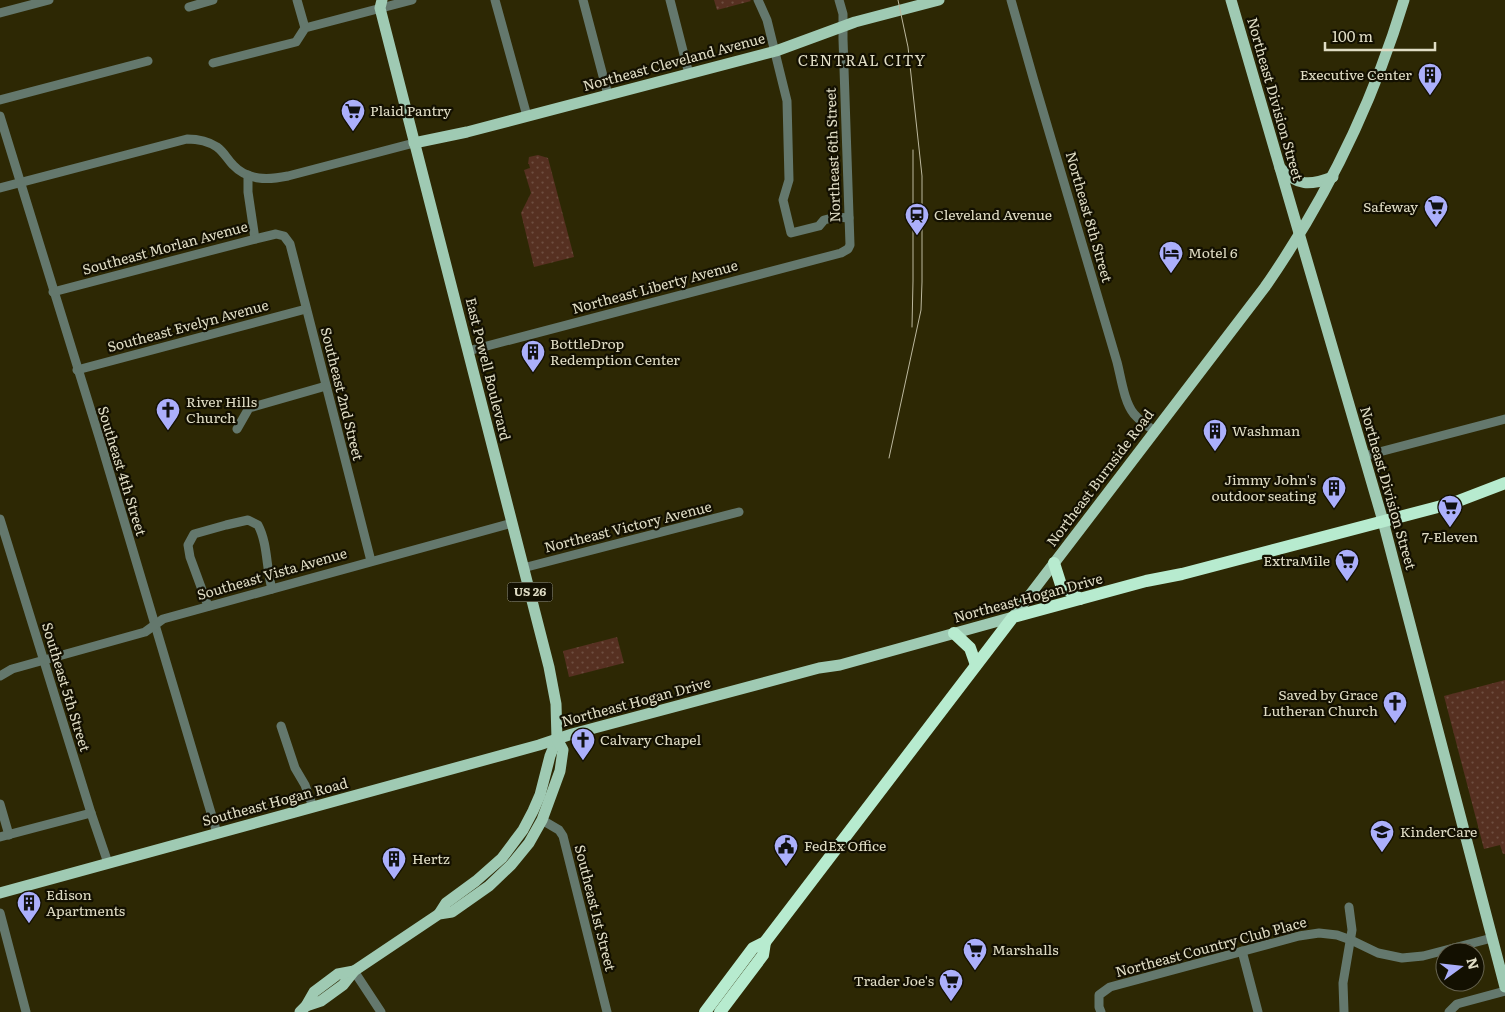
<svg xmlns="http://www.w3.org/2000/svg" width="1505" height="1012" viewBox="0 0 1505 1012" font-family="Literata,serif">
<style>
.grass{fill:url(#grass-dots)}
.lines{fill:none;stroke-linecap:round;stroke-linejoin:round}
.minor{stroke:#64786d;stroke-width:9}
.major{stroke:#9fcab3;stroke-width:11}
.highway{stroke:#b7ebcf;stroke-width:12}
.tram{stroke:#bcb89e;stroke-width:1}
.labels{text-anchor:middle;stroke-width:4.5;stroke-linejoin:round;paint-order:stroke}
.shield{fill:#131001;stroke:#a2a08a;stroke-width:1}
.shield-label{font-size:12px;font-weight:bold;fill:#e0ddc5}
.street-label{font-size:14px;fill:#e0ddc5;stroke:#131001}
.poi-label{font-size:14px;fill:#e0ddc5;stroke:#131001;text-anchor:start}
.neighbourhood-label{font-size:15px;letter-spacing:1px;fill:#e0ddc5;stroke:#131001}
</style>
<defs>
<pattern id="grass-dots" width="8" height="8" patternUnits="userSpaceOnUse" patternTransform="scale(1.25)"><rect width="8" height="8" fill="#563021"/><path d="M2 2h.1M6 6h.1" fill="none" stroke="#6e4e40" stroke-width="1.8" stroke-linecap="round"/></pattern>
</defs>
<rect width="100%" height="100%" fill="#2d2804"/>
<g class="grass">
<polygon points="714,0 750,0 751,1 717,10"/>
<polygon points="538,155 548,158 574,257 534,267 521,213 531,193 524,170 530,168 529,164 528,164 529,157"/>
<polygon points="617,637 624,663 569,677 563,651"/>
<polygon points="1505,680 1505,854 1503,854 1500,845 1484,849 1444,696"/>
</g>
<g class="lines">
<g class="minor">
<polyline points="297,0 305,28"/>
<polyline points="495,0 527,116"/>
<polyline points="583,0 608,95"/>
<polyline points="670,0 689,74"/>
<polyline points="758,0 767,20 787,101 789,180 783,200 791,233 819,226 824,220 836,217 849,218"/>
<path d="M 1011,0 L 1034,81 L 1117,362 C 1121,377 1124,402 1134,414 C 1140,421 1147,426 1155,431"/>
<polyline points="189,7 213,0"/>
<polyline points="0,13 49,0"/>
<polyline points="213,63 296,42 305,28 412,0"/>
<polyline points="0,100 148,61"/>
<polyline points="0,116 100,440 217,833"/>
<polyline points="248,175 248,192 255,239"/>
<path d="M 0,188 L 187,139 C 197,139 208,141 217,147 C 224,152 227,159 233,165 C 248,181 268,180 288,176 L 414,143"/>
<polyline points="53,292 255,239 276,234 284,236 290,244 371,561"/>
<polyline points="468,351 841,253 848,249 850,245 843,39 843,14 839,0"/>
<polyline points="77,370 306,309"/>
<polyline points="237,429 249,408 326,386"/>
<polyline points="1364,456 1505,419"/>
<polyline points="0,519 91,813 108,863"/>
<polyline points="523,568 739,512"/>
<path d="M 208,606 L 190,557 L 188,545 L 194,534 L 226,525 L 248,520 L 258,525 C 268,544 266,568 272,589"/>
<polyline points="0,676 12,669 145,632 163,619 512,523"/>
<polyline points="281,726 295,768 305,785 313,807"/>
<polyline points="0,804 9,835"/>
<polyline points="542,820 559,830 563,836 607,1012"/>
<polyline points="0,837 91,813"/>
<polyline points="0,913 26,1012"/>
<polyline points="1242,951 1258,1012"/>
<polyline points="354,971 381,1012"/>
<polyline points="1101,1012 1099,1007 1099,995 1110,987 1299,936 1319,933 1337,935 1351,940 1378,953 1402,958 1423,956 1492,938"/>
<polyline points="1344,1012 1343,983 1352,930 1349,907"/>
<polyline points="1449,1012 1457,1004 1505,991"/>
</g>
<g class="major">
<polyline points="382,0 380,8 549,667 556,704 557,739 550,756 540,795 533,811 523,830 502,858 476,881 446,903 439,914"/>
<polyline points="1231,0 1383,521 1505,987"/>
<polyline points="414,143 467,132 776,51 855,22 939,0"/>
<path d="M 1280,168 C 1298,186 1309,186 1333,177"/>
<path d="M 0,893 L 539,745 L 572,734 L 819,668 L 840,665 L 1013,617 L 1265,287 C 1326,199 1373,103 1404,0"/>
<polyline points="306,1006 321,1001 343,985 354,971 439,914 452,912 489,886 511,865 529,843 542,820 560,771 563,750 557,739"/>
<polyline points="300,1012 306,1006 314,992 338,974 354,971"/>
</g>
<g class="highway">
<polyline points="1054,563 1061,585 1080,599"/>
<polyline points="954,633 970,648 976,665"/>
<polyline points="705,1012 753,948 765,942 1013,617 1146,581 1182,574 1453,503 1505,483"/>
<polyline points="720,1012 763,955 765,942"/>
</g>
<g class="tram">
<polyline points="912,327 913,281 913,150"/>
<polyline points="889,458 921,310 922,282 922,176 908,47 898,0"/>
</g>
</g>
<defs>
<symbol id="building-pin" viewBox="-11 -11 22 30"><path d="M0 17L-7.5 6A9.5 9.5 0 1 1 7.5 6Z" fill="#abaffb" stroke="#131001"/><path d="M-4-6H4V6H1V3H-1V6H-4ZM-2.5-4.3h1.7v1.8h-1.7ZM.8-4.3h1.7v1.8H.8ZM-2.5-1h1.7V.8h-1.7ZM.8-1h1.7V.8H.8Z" fill="#111"/></symbol>
<symbol id="supermarket-pin" viewBox="-11 -11 22 30"><path d="M0 17L-7.5 6A9.5 9.5 0 1 1 7.5 6Z" fill="#abaffb" stroke="#131001"/><path d="M-6-5.5h2.5l.6 2H6L4.5 2H-2.5L-4.4-4H-6ZM-1.5 3.2a1.3 1.3 0 1 0 .1 0ZM3 3.2a1.3 1.3 0 1 0 .1 0Z" fill="#111"/></symbol>
<symbol id="station-pin" viewBox="-11 -11 22 30"><path d="M0 17L-7.5 6A9.5 9.5 0 1 1 7.5 6Z" fill="#abaffb" stroke="#131001"/><path d="M-3-6H3Q5-6 5-4V2Q5 4 3 4L4.5 6H3L1.5 4h-3L-3 6H-4.5L-3 4Q-5 4-5 2V-4Q-5-6-3-6ZM-3.5-4v3h7v-3ZM-3.5 1v1.5H-2V1ZM2 1v1.5H3.5V1Z" fill="#111"/></symbol>
<symbol id="hotel-pin" viewBox="-11 -11 22 30"><path d="M0 17L-7.5 6A9.5 9.5 0 1 1 7.5 6Z" fill="#abaffb" stroke="#131001"/><path d="M-6-4.5h1.5V1H6V5H4.5V3h-9V5H-6ZM-4 0a1.8 1.8 0 1 1 3.6 0ZM.5 0V-2.5h3Q6-2.5 6 0Z" fill="#111"/></symbol>
<symbol id="church-pin" viewBox="-11 -11 22 30"><path d="M0 17L-7.5 6A9.5 9.5 0 1 1 7.5 6Z" fill="#abaffb" stroke="#131001"/><path d="M-1.2-6h2.4v3.5h3.3v2.4h-3.3V6h-2.4V-.1h-3.3v-2.4h3.3Z" fill="#111"/></symbol>
<symbol id="school-pin" viewBox="-11 -11 22 30"><path d="M0 17L-7.5 6A9.5 9.5 0 1 1 7.5 6Z" fill="#abaffb" stroke="#131001"/><path d="M0-5L7-2L0 1L-7-2ZM-4 1L0 2.5L4 1V4Q0 6-4 4Z" fill="#111"/></symbol>
<symbol id="civic-pin" viewBox="-11 -11 22 30"><path d="M0 17L-7.5 6A9.5 9.5 0 1 1 7.5 6Z" fill="#abaffb" stroke="#131001"/><path d="M-.6-6.5H3V-4.5H.6V-3L4-1V1h2V6H-6V1h2V-1L-.6-3ZM-1.2 2.5V6h2.4V2.5Z" fill="#111"/></symbol>
</defs>
<g fill-rule="evenodd">
<use href="#building-pin" x="1416" y="61" width="28" height="38"/>
<use href="#supermarket-pin" x="339" y="97" width="28" height="38"/>
<use href="#supermarket-pin" x="1422" y="193" width="28" height="38"/>
<use href="#station-pin" x="903" y="201" width="28" height="38"/>
<use href="#hotel-pin" x="1157" y="239" width="28" height="38"/>
<use href="#building-pin" x="519" y="338" width="28" height="38"/>
<use href="#church-pin" x="154" y="396" width="28" height="38"/>
<use href="#building-pin" x="1201" y="417" width="28" height="38"/>
<use href="#building-pin" x="1320" y="474" width="28" height="38"/>
<use href="#supermarket-pin" x="1436" y="493" width="28" height="38"/>
<use href="#supermarket-pin" x="1333" y="547" width="28" height="38"/>
<use href="#church-pin" x="1381" y="689" width="28" height="38"/>
<use href="#church-pin" x="569" y="726" width="28" height="38"/>
<use href="#school-pin" x="1368" y="818" width="28" height="38"/>
<use href="#civic-pin" x="772" y="832" width="28" height="38"/>
<use href="#building-pin" x="380" y="845" width="28" height="38"/>
<use href="#building-pin" x="15" y="889" width="28" height="38"/>
<use href="#supermarket-pin" x="961" y="936" width="28" height="38"/>
<use href="#supermarket-pin" x="937" y="967" width="28" height="38"/>
</g>
<g class="labels">
<rect class="shield" x="507.5" y="582.5" width="45" height="19" rx="4"/>
<g class="shield-label">
<text x="530" y="596">US 26</text>
</g>
<g class="street-label">
<text transform="translate(674 62) rotate(-15)" y="5">Northeast Cleveland Avenue</text>
<text transform="translate(1275 99) rotate(74)" y="5">Northeast Division Street</text>
<text transform="translate(833 155) rotate(-92)" y="5">Northeast 6th Street</text>
<text transform="translate(1089 217) rotate(74)" y="5">Northeast 8th Street</text>
<text transform="translate(165 248) rotate(-15)" y="5">Southeast Morlan Avenue</text>
<text transform="translate(655 287) rotate(-15)" y="5">Northeast Liberty Avenue</text>
<text transform="translate(188 326) rotate(-15)" y="5">Southeast Evelyn Avenue</text>
<text transform="translate(488 369) rotate(76)" y="5">East Powell Boulevard</text>
<text transform="translate(342 394) rotate(76)" y="5">Southeast 2nd Street</text>
<text transform="translate(122 471) rotate(73)" y="5">Southeast 4th Street</text>
<text transform="translate(1100 478) rotate(-53)" y="5">Northeast Burnside Road</text>
<text transform="translate(1388 488) rotate(74)" y="5">Northeast Division Street</text>
<text transform="translate(628 527) rotate(-14)" y="5">Northeast Victory Avenue</text>
<text transform="translate(272 574) rotate(-16)" y="5">Southeast Vista Avenue</text>
<text transform="translate(1028 598) rotate(-15)" y="5">Northeast Hogan Drive</text>
<text transform="translate(66 687) rotate(73)" y="5">Southeast 5th Street</text>
<text transform="translate(636 702) rotate(-15)" y="5">Northeast Hogan Drive</text>
<text transform="translate(275 802) rotate(-15)" y="5">Southeast Hogan Road</text>
<text transform="translate(595 908) rotate(76)" y="5">Southeast 1st Street</text>
<text transform="translate(1211 947) rotate(-15)" y="5">Northeast Country Club Place</text>
</g>
<g class="poi-label">
<text x="1412" y="80" text-anchor="end">Executive Center</text>
<text x="370" y="116">Plaid Pantry</text>
<text x="1418" y="212" text-anchor="end">Safeway</text>
<text x="934" y="220">Cleveland Avenue</text>
<text x="1188" y="258">Motel 6</text>
<text x="550" y="349">BottleDrop<tspan x="550" dy="16">Redemption Center</tspan></text>
<text x="186" y="407">River Hills<tspan x="186" dy="16">Church</tspan></text>
<text x="1232" y="436">Washman</text>
<text x="1316" y="485" text-anchor="end">Jimmy John's<tspan x="1316" dy="16">outdoor seating</tspan></text>
<text x="1450" y="542" text-anchor="middle">7-Eleven</text>
<text x="1330" y="566" text-anchor="end">ExtraMile</text>
<text x="1378" y="700" text-anchor="end">Saved by Grace<tspan x="1378" dy="16">Lutheran Church</tspan></text>
<text x="600" y="745">Calvary Chapel</text>
<text x="1400" y="837">KinderCare</text>
<text x="804" y="851">FedEx Office</text>
<text x="412" y="864">Hertz</text>
<text x="46" y="900">Edison<tspan x="46" dy="16">Apartments</tspan></text>
<text x="992" y="955">Marshalls</text>
<text x="934" y="986" text-anchor="end">Trader Joe's</text>
</g>
<g class="neighbourhood-label">
<text x="862" y="66">CENTRAL CITY</text>
</g>
</g>
<g transform="translate(1460 967) rotate(75)"><circle r="24" fill="#131001" stroke="#65624f"/>
<path d="M0-4L9 19L0 12L-9 19Z" fill="#abaffb"/>
<text y="-8" font-size="14" font-weight="bold" text-anchor="middle" fill="#e0ddc5">N</text>
</g>
<path d="M1325 42v8h110v-8" fill="none" stroke="#e0ddc5" stroke-width="2.5"/>
<text x="1332" y="42" font-size="15" fill="#e0ddc5" stroke="#131001" stroke-width="4" paint-order="stroke">100 m</text>
</svg>
